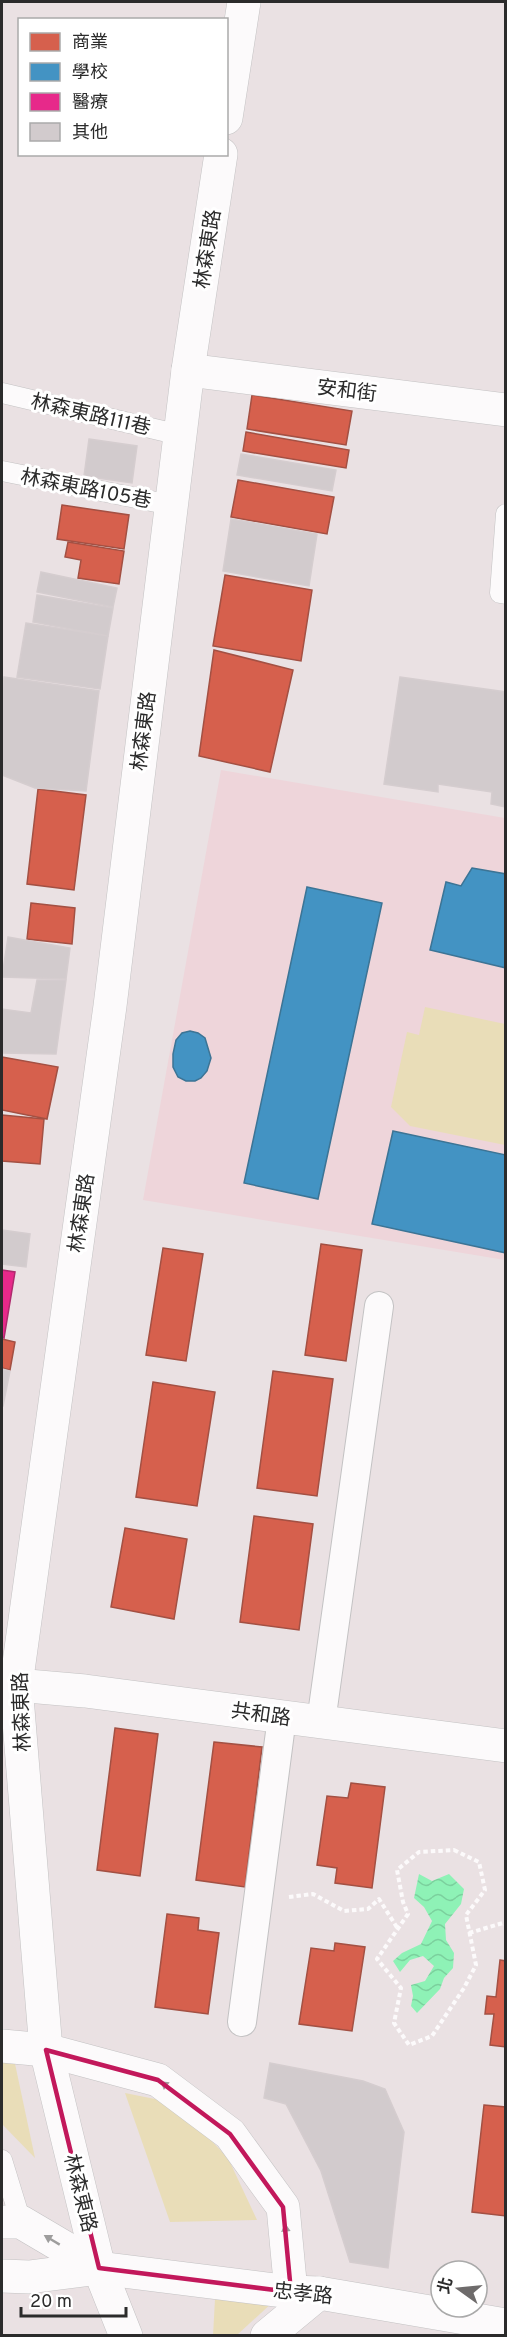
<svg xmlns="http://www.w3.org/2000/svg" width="507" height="2337" viewBox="0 0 507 2337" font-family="Overpass,'Noto Sans TC',sans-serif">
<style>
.education{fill:#eed5da}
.grass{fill:#e9ddb8}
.water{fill:url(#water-waves)}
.shops{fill:#d6604d;stroke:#a35043;stroke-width:1.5}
.schools{fill:#4393c3;stroke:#3c7495;stroke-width:1.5}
.health{fill:#e7298a;stroke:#af2a6e;stroke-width:1.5}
.building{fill:#d2cbcd;stroke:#d5cdcf;stroke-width:1.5}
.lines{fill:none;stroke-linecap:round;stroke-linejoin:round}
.service-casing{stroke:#c3c2c3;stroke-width:21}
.pedestrian-casing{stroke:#c3c2c3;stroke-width:30}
.minor-casing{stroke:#c3c2c3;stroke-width:34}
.tertiary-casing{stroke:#c3c2c3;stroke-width:34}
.secondary-casing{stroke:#c3c2c3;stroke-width:34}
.path{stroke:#fcfafb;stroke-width:4;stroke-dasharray:4.5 3;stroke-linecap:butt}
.service{stroke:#fcfafb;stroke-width:20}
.pedestrian{stroke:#fcfafb;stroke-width:28}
.minor{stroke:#fcfafb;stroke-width:33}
.tertiary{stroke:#fcfafb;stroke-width:33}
.secondary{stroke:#fcfafb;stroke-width:33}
.oneway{fill:#9e9d9d}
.marked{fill:none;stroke:#c2185b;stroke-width:4.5;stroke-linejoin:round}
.labels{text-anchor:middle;stroke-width:6;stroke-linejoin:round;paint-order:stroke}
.street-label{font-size:20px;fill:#2b2b2b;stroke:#fff}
</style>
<defs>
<pattern id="water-waves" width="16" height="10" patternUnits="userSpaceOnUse" patternTransform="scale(1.5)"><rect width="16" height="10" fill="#8ef2b6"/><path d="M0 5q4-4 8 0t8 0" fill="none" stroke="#7bd09d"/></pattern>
</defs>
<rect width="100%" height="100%" fill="#eae1e3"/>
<polygon class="education" points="221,770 505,818 505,1260 143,1200"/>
<g class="grass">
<polygon points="425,1007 505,1024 505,1145 410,1126 391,1107 407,1032 419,1035"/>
<polygon points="2,2058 14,2059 35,2158 2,2124"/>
<polygon points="125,2093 175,2103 228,2158 257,2220 170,2222"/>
<polygon points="215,2299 274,2301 237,2335 213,2336"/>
</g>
<polygon class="water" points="419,1874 432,1881 449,1874 464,1889 461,1904 445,1924 446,1940 454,1953 453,1968 444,1978 440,1989 417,2013 411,2006 413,1996 411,1985 425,1981 434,1966 423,1956 410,1960 400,1972 393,1961 402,1953 421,1944 432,1921 424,1907 414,1898"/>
<g class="shops">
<polygon points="252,395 352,411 346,445 247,429"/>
<polygon points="246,432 349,450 346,468 243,451"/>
<polygon points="238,480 334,497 327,534 231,517"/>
<polygon points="62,505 129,515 124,549 57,539"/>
<polygon points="68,542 124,551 119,584 78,578 81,560 65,557"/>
<polygon points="225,575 312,590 301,661 213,646"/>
<polygon points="214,650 293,670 270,772 199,756"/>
<polygon points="38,789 86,795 74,890 27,884"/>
<polygon points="31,903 75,908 72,944 27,939"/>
<polygon points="2,1057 58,1067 47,1119 2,1110"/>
<polygon points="2,1115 44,1119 40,1164 2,1161"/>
<polygon points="321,1244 362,1250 346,1361 305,1355"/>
<polygon points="163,1248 203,1254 186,1361 146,1355"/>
<polygon points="2,1339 15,1342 10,1370 2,1368"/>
<polygon points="273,1371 333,1379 317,1496 257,1488"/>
<polygon points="153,1382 215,1392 197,1506 136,1497"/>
<polygon points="254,1516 313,1524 299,1630 240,1622"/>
<polygon points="125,1528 187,1539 174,1619 111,1607"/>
<polygon points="115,1728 158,1734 140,1876 97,1870"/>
<polygon points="214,1742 262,1747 245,1887 196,1880"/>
<polygon points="351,1783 385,1787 372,1888 335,1883 337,1868 317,1865 327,1796 348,1798"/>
<polygon points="167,1914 199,1918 198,1930 219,1933 208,2014 155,2007"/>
<polygon points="335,1943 365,1947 352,2031 299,2024 311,1948 334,1951"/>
<polygon points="500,1960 506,1961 506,2047 490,2045 494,2014 485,2014 487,1996 496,1997"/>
<polygon points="484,2105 506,2107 506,2216 472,2212"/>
</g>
<g class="schools">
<polygon points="472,868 506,874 506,968 430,950 446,882 461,886"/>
<polygon points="307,887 382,903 318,1199 244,1183"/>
<polygon points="190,1031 198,1033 205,1038 211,1058 207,1071 201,1078 195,1081 186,1081 178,1077 173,1067 173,1054 176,1040 182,1033"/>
<polygon points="393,1131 506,1155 506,1253 372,1224"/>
</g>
<polygon class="health" points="2,1270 15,1272 4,1338 2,1337"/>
<g class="building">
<polygon points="89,439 137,446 132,483 84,476"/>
<polygon points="241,454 336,470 332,491 237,475"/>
<polygon points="231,519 317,534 309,586 223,571"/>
<polygon points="41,572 117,588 113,607 37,592"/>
<polygon points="37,595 113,608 108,636 33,622"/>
<polygon points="26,623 108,636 100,689 17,677"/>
<polygon points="4,677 99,691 86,791 35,788 2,775 2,691"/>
<polygon points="400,677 506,692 506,807 491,804 492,792 438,784 438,792 384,784"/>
<polygon points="8,937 70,948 66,979 2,977"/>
<polygon points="37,980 66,980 56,1054 2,1053 2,1009 31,1013"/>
<polygon points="2,1230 30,1234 26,1267 2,1264"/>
<polygon points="2,1369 10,1371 3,1406 2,1406"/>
<polygon points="270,2063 363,2081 385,2089 404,2132 388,2268 350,2262 321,2171 286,2104 264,2098"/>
</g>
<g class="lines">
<defs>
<g id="service">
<polyline points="2,393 180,435"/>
<polyline points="2,471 171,505"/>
<polyline points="506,514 500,593 506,594"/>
<polyline points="2,2160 21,2222"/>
</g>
<g id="pedestrian">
<polyline points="321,1722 379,1306"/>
<polyline points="242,2022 282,1717"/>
</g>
<g id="minor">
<polyline points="188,370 506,410"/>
<polyline points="2,1677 16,1685 85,1691 506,1746"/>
<polyline points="2,2046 46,2050"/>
<polyline points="99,2268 291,2292 319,2293 506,2325"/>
</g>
<g id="tertiary">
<polyline points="2,2222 21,2222 99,2268"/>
<polyline points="2,2276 29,2277 99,2268"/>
<polyline points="267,2336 319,2293"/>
</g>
<g id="secondary">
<polyline points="226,118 244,2"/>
<polyline points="46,2050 158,2080 230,2134 283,2207 291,2292"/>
<polyline points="126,2336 99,2268 46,2050 16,1685 110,1006 188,370 221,154"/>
</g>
</defs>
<use href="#service" class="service-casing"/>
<use href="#pedestrian" class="pedestrian-casing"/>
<use href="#minor" class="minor-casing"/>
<use href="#tertiary" class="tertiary-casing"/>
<use href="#secondary" class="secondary-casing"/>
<g class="path">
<polygon points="454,1850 479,1862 485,1890 466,1915 476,1965 464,1988 432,2036 409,2045 394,2023 401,1988 377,1959 408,1914 403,1902 397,1870 419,1852"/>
<polyline points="289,1897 313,1894 344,1911 368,1909 379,1899 398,1929"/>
<polyline points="469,1933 503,1923 506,1925"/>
</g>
<use href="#service" class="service"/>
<use href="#pedestrian" class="pedestrian"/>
<use href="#minor" class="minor"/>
<use href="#tertiary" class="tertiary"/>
<use href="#secondary" class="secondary"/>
</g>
<defs><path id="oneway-solid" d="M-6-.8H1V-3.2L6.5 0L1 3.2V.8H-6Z" transform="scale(1.5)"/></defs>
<g class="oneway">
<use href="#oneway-solid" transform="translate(168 2087) rotate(-143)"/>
<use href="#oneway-solid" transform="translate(286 2233) rotate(-95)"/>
<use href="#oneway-solid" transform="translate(52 2240) rotate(-149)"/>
</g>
<path class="marked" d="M 46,2050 L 158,2080 L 230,2134 L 283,2207 L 291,2292 L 99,2268 Z"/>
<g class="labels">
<g class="street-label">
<text transform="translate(207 249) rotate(-81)" y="7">林森東路</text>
<text transform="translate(347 390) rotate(7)" y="7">安和街</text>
<text transform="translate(91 414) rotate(13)" y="7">林森東路111巷</text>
<text transform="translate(86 488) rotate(11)" y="7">林森東路105巷</text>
<text transform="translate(143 731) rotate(-83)" y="7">林森東路</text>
<text transform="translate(81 1213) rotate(-82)" y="7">林森東路</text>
<text transform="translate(21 1712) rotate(-92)" y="7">林森東路</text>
<text transform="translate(261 1714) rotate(8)" y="7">共和路</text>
<text transform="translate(81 2193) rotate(76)" y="7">林森東路</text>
<text transform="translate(303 2293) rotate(6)" y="7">忠孝路</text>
</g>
</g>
<rect width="507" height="2337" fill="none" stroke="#2b2b2b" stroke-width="6"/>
<rect x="18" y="18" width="210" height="138" fill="#ffffff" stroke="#aaaaaa" stroke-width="1.5"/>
<rect x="30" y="33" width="30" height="18" fill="#d6604d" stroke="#aaaaaa" stroke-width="1.5"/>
<text x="72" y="48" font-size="18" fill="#2b2b2b">商業</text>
<rect x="30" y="63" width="30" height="18" fill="#4393c3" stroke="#aaaaaa" stroke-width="1.5"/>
<text x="72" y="78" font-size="18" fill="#2b2b2b">學校</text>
<rect x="30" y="93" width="30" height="18" fill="#e7298a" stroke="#aaaaaa" stroke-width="1.5"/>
<text x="72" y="108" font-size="18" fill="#2b2b2b">醫療</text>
<rect x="30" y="123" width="30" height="18" fill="#d2cbcd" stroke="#aaaaaa" stroke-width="1.5"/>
<text x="72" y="138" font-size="18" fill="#2b2b2b">其他</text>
<g transform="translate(459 2289) rotate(285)"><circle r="28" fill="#ffffff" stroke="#aaaaaa" stroke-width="1.5"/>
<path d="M0-4.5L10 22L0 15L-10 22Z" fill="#6e6b6b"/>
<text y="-9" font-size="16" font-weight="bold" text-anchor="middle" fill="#2b2b2b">北</text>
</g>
<path d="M21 2307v9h105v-9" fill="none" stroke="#2b2b2b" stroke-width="3"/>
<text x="30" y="2307" font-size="18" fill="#2b2b2b" stroke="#ffffff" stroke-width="4.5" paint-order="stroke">20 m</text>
</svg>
